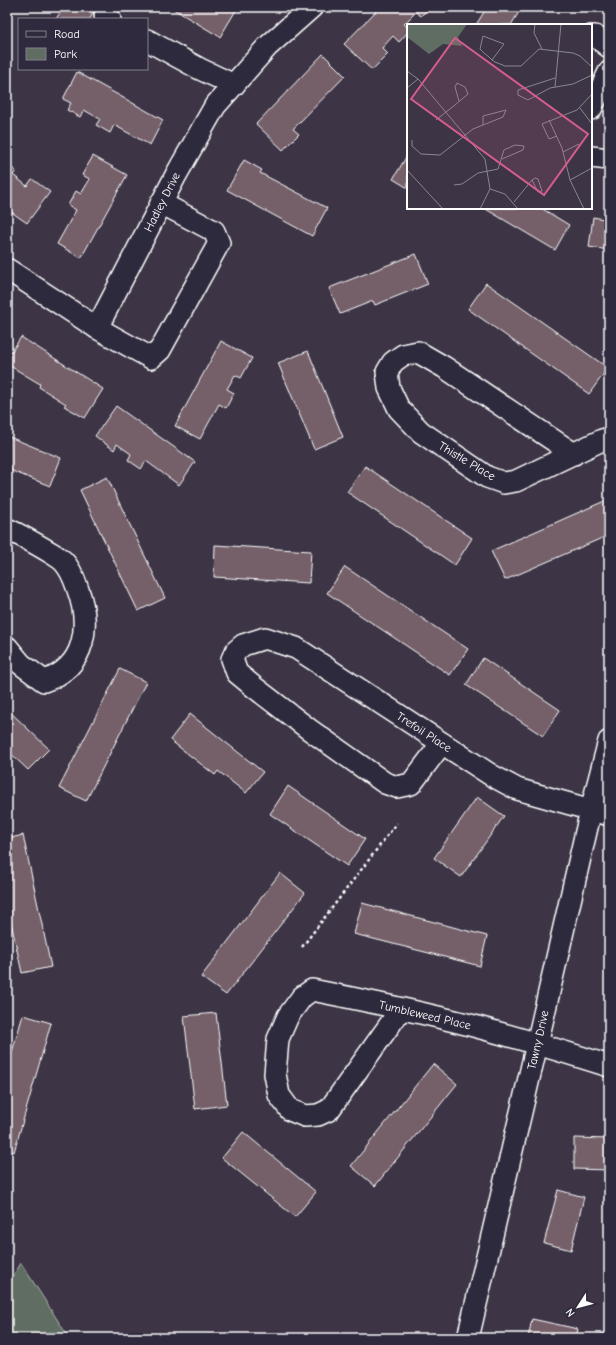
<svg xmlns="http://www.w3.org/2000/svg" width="616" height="1345" viewBox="0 0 616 1345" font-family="'Comic Neue',sans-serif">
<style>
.green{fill:#606d62;stroke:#b0b6b0}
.building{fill:#75616b;stroke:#fff}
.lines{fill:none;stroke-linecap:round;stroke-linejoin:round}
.minor-casing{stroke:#fff;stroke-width:24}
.path{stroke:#fff;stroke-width:2.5;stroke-dasharray:3 3;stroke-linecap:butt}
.minor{stroke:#2f2a3d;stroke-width:21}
.labels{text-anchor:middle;stroke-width:4;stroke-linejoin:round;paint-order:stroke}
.street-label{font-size:12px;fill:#fff;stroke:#2f2a3d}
.inset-road{fill:none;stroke:#8b8690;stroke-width:1}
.view{fill:#d45d8c;fill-opacity:0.15;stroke:#d45d8c;stroke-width:2}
.inset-edge{fill:none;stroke:#fff;stroke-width:2}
</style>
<rect width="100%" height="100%" fill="#3d3546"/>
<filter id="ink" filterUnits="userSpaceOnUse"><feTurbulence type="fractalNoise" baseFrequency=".025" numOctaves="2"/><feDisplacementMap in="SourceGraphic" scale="8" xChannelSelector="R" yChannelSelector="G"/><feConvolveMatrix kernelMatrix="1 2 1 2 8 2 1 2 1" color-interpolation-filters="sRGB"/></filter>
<g filter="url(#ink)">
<polygon class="green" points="21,1263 69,1338 7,1338 7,1287"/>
<g class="building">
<polygon points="54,7 96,7 90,19 56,19 61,11"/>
<polygon points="170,7 238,7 220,37"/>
<polygon points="380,7 430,7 421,16 416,12 404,24 408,28 408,32 399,42 393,36 382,48 388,54 372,70 344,44"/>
<polygon points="487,7 522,7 511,25 476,25"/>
<polygon points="323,54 345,76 293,129 299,134 283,150 256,124"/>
<polygon points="77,72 163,120 150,145 114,125 110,133 96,125 100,119 84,110 80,117 67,110 71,103 63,99"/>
<polygon points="408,154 408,188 393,179"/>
<polygon points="93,156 127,175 81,258 57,244 76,210 68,205 76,191 81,194 90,179 82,175"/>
<polygon points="244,160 262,170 260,173 327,208 312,236 227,190"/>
<polygon points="7,164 16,171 13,175 27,186 32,179 50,192 27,223 7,209"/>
<polygon points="484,208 541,208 569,225 555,250"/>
<polygon points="593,217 609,220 609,250 589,247"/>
<polygon points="416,254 428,284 375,305 373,301 340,314 329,288"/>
<polygon points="486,283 608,368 589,394 468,309"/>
<polygon points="21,337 103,389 85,418 64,406 66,404 39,387 40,384 7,364 7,359"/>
<polygon points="221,341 252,358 241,378 235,375 227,389 234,393 226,408 219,404 200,439 175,426"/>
<polygon points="308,351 343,437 314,449 278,363"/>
<polygon points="116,406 195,462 179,485 146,461 141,469 128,460 131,454 117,444 114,450 95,436"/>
<polygon points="7,436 61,458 50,486 7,469"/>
<polygon points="365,466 472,538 455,565 347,492"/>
<polygon points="107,477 165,598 138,611 80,490"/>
<polygon points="609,499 609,535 505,580 491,551"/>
<polygon points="215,545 311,551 309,583 214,577"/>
<polygon points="345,567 468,649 450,675 327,593"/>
<polygon points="483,658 560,710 543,736 466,685"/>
<polygon points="120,669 146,682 86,801 59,788"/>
<polygon points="7,709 49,749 28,770 7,750"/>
<polygon points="190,714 263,772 246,793 218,771 215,775 170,740"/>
<polygon points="288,786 365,839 347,866 270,814"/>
<polygon points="477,797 504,816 461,877 434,858"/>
<polygon points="23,835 51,967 22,973 7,904 7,839"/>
<polygon points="280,873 305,893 226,995 201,977"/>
<polygon points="362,903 487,936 480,966 354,934"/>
<polygon points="216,1013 227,1105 195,1109 184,1016"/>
<polygon points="23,1015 51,1023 14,1152 7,1150 7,1069"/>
<polygon points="433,1064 457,1084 375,1186 351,1166"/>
<polygon points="243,1132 316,1192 295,1217 222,1158"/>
<polygon points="574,1138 609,1139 609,1170 574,1169"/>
<polygon points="558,1190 584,1197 571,1250 544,1243"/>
<polygon points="532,1319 578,1329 576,1338 528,1338"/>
<polygon points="609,1333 609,1338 598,1338 598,1335"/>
</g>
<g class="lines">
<defs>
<g id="minor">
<polyline points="105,16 110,19"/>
<polyline points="591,36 595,36 609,47"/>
<polyline points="147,40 200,69 234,85"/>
<polyline points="591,109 609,72"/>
<polyline points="591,157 609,159"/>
<polyline points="7,269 97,328 151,358 160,350 219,243 214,231 161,203"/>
<polyline points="97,328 176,175 215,106 267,47 312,7"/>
<polyline points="574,454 444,367 418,352 403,355 393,362 387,372 389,388 399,409 421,432 487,477 504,483 516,481 602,440 609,438"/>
<path d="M 7,529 C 23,536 38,545 53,554 C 56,556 60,558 63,561 C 70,568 74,578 77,587 C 91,624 87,667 44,681 L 21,664 L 7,647"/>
<polyline points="442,743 411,784 397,787 385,783 310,730 254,687 237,673 232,659 236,651 243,645 265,638 296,648 491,775 517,789 609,815"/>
<path d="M 401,1009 L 329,1110 L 318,1115 L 305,1116 L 290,1110 L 279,1095 L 275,1074 L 278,1039 L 288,1016 L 302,997 L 312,990 C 357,999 402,1008 446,1019 C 501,1032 555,1049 609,1066"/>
<polyline points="468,1338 537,1044 591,810 609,741"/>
</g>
</defs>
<use href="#minor" class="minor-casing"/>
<polyline class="path" points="302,947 397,823"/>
<use href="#minor" class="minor"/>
</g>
</g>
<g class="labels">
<g class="street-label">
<text transform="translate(162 202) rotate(-63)" y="4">Hadley Drive</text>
<text transform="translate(467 461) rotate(31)" y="4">Thistle Place</text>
<text transform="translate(424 732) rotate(33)" y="4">Trefoil Place</text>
<text transform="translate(425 1015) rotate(13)" y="4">Tumbleweed Place</text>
<text transform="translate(538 1040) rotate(-77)" y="4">Tawny Drive</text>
</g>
</g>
<g transform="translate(407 24)">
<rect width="185" height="185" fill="#3d3546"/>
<path d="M 0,0 L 60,0 L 51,13 L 55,22 L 36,20 L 22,30 L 0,13 Z" fill="#606d62"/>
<path class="inset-road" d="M 128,0 L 127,9 L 135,25M 85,36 L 97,20 L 76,12 L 73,25 L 77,29 L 82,33 L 85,36 L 88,38 L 98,42 L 114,42 L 132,25 L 166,29 L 173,32 L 185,43M 0,47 L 11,55 L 78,135 L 83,165 L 73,185M 148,54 L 111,66 L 111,71 L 121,76 L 143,64 L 166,60 L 185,51M 148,63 L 154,0M 0,64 L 11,55M 173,84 L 185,100M 29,96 L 48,81 L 55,75 L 61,70 L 58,63 L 50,59 L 48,63 L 52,77M 142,96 L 155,124 L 163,156 L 177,185M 150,112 L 142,115 L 135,100 L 170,86 L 185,70M 5,116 L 5,122 L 14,130 L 33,131 L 66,105 L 96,93 L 99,86 L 76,92 L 76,101M 156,128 L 172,120M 0,146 L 36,185M 128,154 L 131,155 L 135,167 L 131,168 L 125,156 ZM 163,156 L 185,144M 47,161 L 55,160 L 71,149 L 91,145 L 97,126 L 108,121 L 117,122 L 116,126 L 95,135M 83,165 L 98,170 L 111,185M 107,178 L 125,156"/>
<path class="view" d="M 48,14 L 181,110 L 137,171 L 4,75 Z"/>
<rect width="185" height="185" class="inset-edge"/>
</g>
<rect width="616" height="1345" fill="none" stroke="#2f2a3d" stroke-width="24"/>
<rect x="12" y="12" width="592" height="1321" fill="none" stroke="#fff" stroke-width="1.5" filter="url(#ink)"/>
<rect x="18" y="18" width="130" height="52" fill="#2f2a3d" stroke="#827f8b"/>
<rect x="26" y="31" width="20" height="6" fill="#2f2a3d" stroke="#827f8b"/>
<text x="54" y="38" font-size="12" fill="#ffffff">Road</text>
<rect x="26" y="48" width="20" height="12" fill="#606d62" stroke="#827f8b"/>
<text x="54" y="58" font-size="12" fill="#ffffff">Park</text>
<g transform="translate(578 1307) rotate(234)" stroke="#2f2a3d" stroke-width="3" paint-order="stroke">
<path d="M0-3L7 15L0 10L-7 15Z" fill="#ffffff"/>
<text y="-6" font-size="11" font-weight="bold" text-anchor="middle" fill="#ffffff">N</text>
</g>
</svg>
